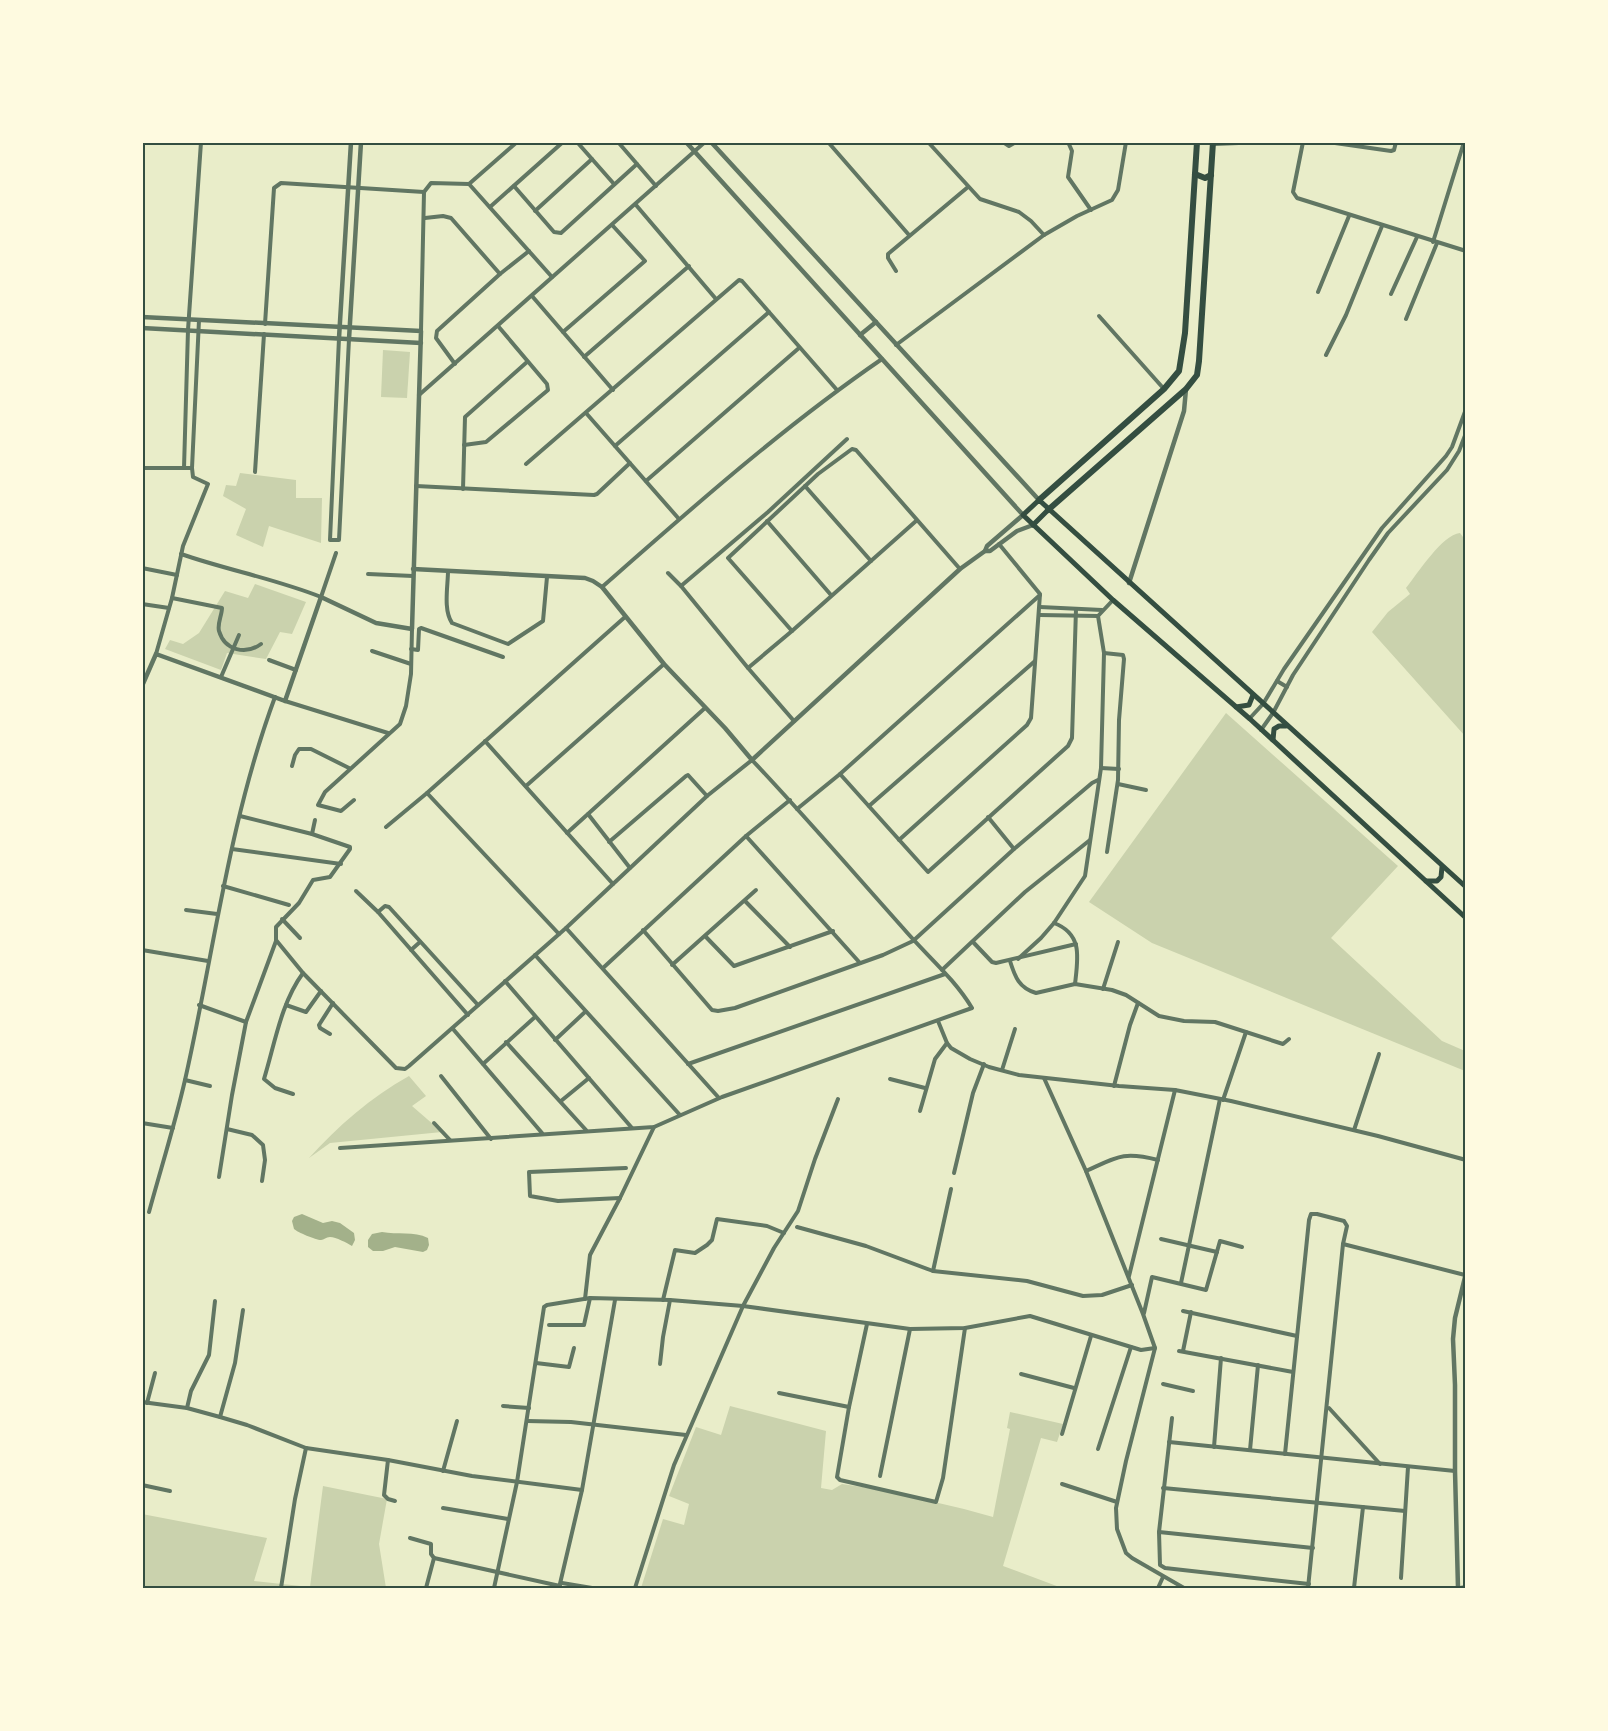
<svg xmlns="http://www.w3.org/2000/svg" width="1608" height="1731" viewBox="0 0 1608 1731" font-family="Cabin,sans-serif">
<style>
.green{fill:#cad2ad}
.water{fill:#a3b18a}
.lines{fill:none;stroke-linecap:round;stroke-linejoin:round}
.minor{stroke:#617663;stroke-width:4}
.tertiary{stroke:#617663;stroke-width:4.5}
.secondary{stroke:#344e41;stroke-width:5}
.primary{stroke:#344e41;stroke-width:6}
.neatline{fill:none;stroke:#344e41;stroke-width:2}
</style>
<rect width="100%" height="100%" fill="#e9edc9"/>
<g class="green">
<polygon points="383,350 410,352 407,398 381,397"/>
<polygon points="240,473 296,480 296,498 322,498 321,543 269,526 263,547 236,535 246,509 223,496 226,485 236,486"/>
<path d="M 1460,533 L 1466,541 L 1465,736 L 1372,632 L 1388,612 L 1410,594 L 1406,588 C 1418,573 1442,535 1460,533 Z"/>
<polygon points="255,584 306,602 292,634 280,632 266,659 227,653 221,670 165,649 170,640 183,644 199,633 225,591 248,598"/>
<polygon points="1226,713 1398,866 1331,938 1442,1041 1465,1051 1465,1071 1152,943 1089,902"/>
<path d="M 409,1076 L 426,1096 L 412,1106 L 442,1132 L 330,1143 L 309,1158 C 338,1126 371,1097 409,1076 Z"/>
<polygon points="730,1406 826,1431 821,1488 832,1490 842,1484 883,1490 964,1509 993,1517 1010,1429 1007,1428 1010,1412 1063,1424 1057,1442 1041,1438 1003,1566 1062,1588 641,1588 663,1519 684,1525 689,1504 669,1496 696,1427 721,1435"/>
<polygon points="323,1486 387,1499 379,1544 386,1588 143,1588 142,1514 267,1538 254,1581 310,1587"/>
</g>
<g class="water">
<path d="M 302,1214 L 323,1223 L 332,1221 L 340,1223 L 354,1233 L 355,1240 L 352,1246 C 347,1243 336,1237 330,1237 C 326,1237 324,1240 321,1240 C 316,1240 297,1232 294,1229 L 292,1221 L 294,1217 Z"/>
<path d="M 382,1232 C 397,1235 414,1231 428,1238 L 429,1245 L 427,1250 L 423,1252 L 395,1247 L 383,1251 L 373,1251 L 368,1247 L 368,1240 L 372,1234 Z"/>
</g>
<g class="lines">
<g class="minor">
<polyline points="577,142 614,184"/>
<polyline points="618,142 656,186"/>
<polyline points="828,142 909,235"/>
<polyline points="928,142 980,199 1019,212 1031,221 1044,235"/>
<polyline points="1003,142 1009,146 1016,142"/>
<polyline points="1068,142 1072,151 1068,177 1091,210"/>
<polyline points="1303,142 1293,192 1297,198 1466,251"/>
<polyline points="1328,142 1391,151 1394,150 1396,142"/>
<polyline points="1214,144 1263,142"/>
<polyline points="469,184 552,277"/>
<polyline points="514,186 554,232 561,233 637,164"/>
<polyline points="636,205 716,299"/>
<polyline points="490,207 563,142"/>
<polyline points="535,211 592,159"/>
<polyline points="425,218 443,216 451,218 500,274"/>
<polyline points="1433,242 1464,142"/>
<polyline points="896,271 888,258 888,254 968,187"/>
<polyline points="1318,292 1349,216"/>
<polyline points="1391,294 1417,237"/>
<polyline points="532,296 613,390"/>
<polyline points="1099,316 1164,389"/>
<polyline points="1406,319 1437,243"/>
<polyline points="265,324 274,188 281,183 424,192"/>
<polyline points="421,331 424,192 431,183 469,184 517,142"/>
<polyline points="563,332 645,261 613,226"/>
<polyline points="339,338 330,540 339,540 349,339"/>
<polyline points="896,345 1044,235 1077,216 1112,200 1118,190 1126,142"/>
<polyline points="1326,355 1346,315 1382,226"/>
<polyline points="584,357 689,266"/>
<polyline points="455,364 436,338 437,331 500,274 529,251"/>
<polyline points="419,395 705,142"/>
<polyline points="586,413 679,519"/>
<polyline points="464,445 486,442 548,390 547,384 498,326"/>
<polyline points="615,446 769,312"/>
<polyline points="526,464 739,280 742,281 837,390"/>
<polyline points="142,468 192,468"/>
<polyline points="184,468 188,330 201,142"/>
<polyline points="255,472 264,334"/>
<polyline points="646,481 799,348"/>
<polyline points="416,486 594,495 597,494 630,463"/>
<polyline points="805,486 871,561"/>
<polyline points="463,489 465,417 527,362"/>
<polyline points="767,521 831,595"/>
<path d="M 181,554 C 227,570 276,579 321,597 L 336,553"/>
<polyline points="142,568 177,575"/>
<path d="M 448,571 C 448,586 443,610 452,623 L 508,644 L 543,621 L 547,577"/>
<polyline points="668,573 681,586 748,668 794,721"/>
<polyline points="368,574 413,576"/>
<polyline points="681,586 768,512 847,439"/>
<path d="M 602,587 C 692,508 783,427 882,359"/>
<path d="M 172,598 L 222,608 C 222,615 217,624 219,631 C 225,651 246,655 261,644"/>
<polyline points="142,604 169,608"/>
<polyline points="1040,607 1102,610"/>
<polyline points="1040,615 1098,616"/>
<polyline points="1098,616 1113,600"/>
<polyline points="792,631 728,558 818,474 852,449 856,450 960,569"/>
<polyline points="411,649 418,650 419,629 421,628 503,657"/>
<polyline points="372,651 411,664"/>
<polyline points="1104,653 1123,655 1124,659 1119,720 1118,780 1107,852"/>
<polyline points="156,654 172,598 183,546 208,484 193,477 192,468 199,320"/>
<polyline points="269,660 296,670"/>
<polyline points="748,668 792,631 916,521"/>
<polyline points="221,677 239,635"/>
<polyline points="1277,681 1287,687"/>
<polyline points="285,701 388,733"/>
<polyline points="1250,718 1263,704 1284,669 1382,528 1446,456 1452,447 1466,409"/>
<polyline points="1261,730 1273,713 1293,675 1369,560 1388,533 1447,470 1459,451 1466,433"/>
<polyline points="485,741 613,884"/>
<polyline points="292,766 295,755 299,749 311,749 349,768"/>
<polyline points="1101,768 1119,769"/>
<polyline points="840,774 928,872 1068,746 1072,738 1076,609"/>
<polyline points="1118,784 1146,790"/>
<polyline points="526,786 664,664"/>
<polyline points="427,793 559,934"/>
<polyline points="354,800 341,811 318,805 325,792 400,724 406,706 411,674 412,629"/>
<polyline points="869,806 1035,661"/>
<polyline points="797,809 840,774 1040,595"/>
<polyline points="588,814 630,868"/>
<path d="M 240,816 L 312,834 L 350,847 L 350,849 L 330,877 L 313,880 L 299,903 L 276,927 L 276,940 L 303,973 L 396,1068 L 405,1069 L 409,1066 L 566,928 L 707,796 L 752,760 C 804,815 853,872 903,928 C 926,955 954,978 972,1008 L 722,1097 L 654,1127 L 340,1148"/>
<polyline points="988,817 1014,849"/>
<polyline points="386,827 427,793 625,617"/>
<polyline points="567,833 705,708"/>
<polyline points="312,834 315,820"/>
<polyline points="746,836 860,963"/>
<polyline points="899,840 1027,725 1031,718 1040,594 999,544"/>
<polyline points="609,842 686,776 688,775 707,796"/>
<polyline points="232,849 341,864"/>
<polyline points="223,886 289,905"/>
<polyline points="356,891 378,912 468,1015"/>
<polyline points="745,901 790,947"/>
<polyline points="186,910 217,914"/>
<polyline points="378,912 385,906 389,907 478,1005"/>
<polyline points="282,919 300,938"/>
<path d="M 1054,923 C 1083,934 1078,958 1075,984"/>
<polyline points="566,928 719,1098"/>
<polyline points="643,930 712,1010 718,1011 735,1008 883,955 913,941 1014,849 1092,783 1098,780"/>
<polyline points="706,937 734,966 833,931"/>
<polyline points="973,942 992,962 996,963 1076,944"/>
<polyline points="142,950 208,961"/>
<polyline points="411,950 420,942"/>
<polyline points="535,955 680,1115"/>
<polyline points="1018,959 1041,938 1054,923 1085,876 1101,768 1104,653 1098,616"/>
<path d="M 1010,961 C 1015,977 1019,988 1036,993 L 1075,984 L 1112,990 L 1126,995 L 1159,1016 L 1184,1021 L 1215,1022 L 1283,1044 L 1289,1039"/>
<polyline points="672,965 756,890"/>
<polyline points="603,968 746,836 790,800"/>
<polyline points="942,970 1025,892 1090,840"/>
<polyline points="505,981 632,1128"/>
<polyline points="1103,989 1118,942"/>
<polyline points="199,1005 246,1022"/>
<polyline points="286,1005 306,1012 321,991"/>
<polyline points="938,1021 947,1043 951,1048 970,1059 989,1067 1019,1075 1119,1086 1175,1090 1231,1101 1378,1136 1466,1160"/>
<polyline points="453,1029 542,1133"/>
<polyline points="330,1034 320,1028 319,1025 333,1003"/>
<polyline points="555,1040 585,1012"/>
<polyline points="506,1042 586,1130"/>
<polyline points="483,1064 535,1017"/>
<polyline points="688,1064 945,974"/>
<polyline points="1002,1070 1015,1029"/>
<polyline points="441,1076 491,1139"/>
<polyline points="1044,1078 1086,1171 1143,1314 1155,1348 1126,1461 1116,1508 1117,1529 1126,1553 1132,1558 1184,1588"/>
<polyline points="890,1079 925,1088"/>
<polyline points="185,1080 210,1086"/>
<polyline points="1114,1086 1130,1025 1138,1003"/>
<path d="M 293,1094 L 275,1088 L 264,1079 C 275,1043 281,1003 303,973"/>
<polyline points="1223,1100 1246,1032"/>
<polyline points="561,1101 589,1078"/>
<polyline points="920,1111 935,1059 947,1043"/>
<polyline points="142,1123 173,1128"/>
<polyline points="434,1123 450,1140"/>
<polyline points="227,1129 252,1135 263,1145 265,1160 262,1181"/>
<polyline points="1354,1130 1379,1054"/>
<path d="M 1086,1171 C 1117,1157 1123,1151 1158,1160"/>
<polyline points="954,1173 973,1093 984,1064"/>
<polyline points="219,1177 232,1095 246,1022 276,941"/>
<polyline points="620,1198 558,1201 530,1196 529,1172 626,1168"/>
<path d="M 149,1212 C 161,1168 175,1124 185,1080 C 214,952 229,821 275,697"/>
<polyline points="797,1227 866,1246 933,1271 1027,1281 1083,1296 1102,1295 1132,1285"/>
<polyline points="1161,1239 1217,1252"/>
<polyline points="1343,1244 1465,1275"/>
<polyline points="933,1271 951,1189"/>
<polyline points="1129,1276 1175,1090"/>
<polyline points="1181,1283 1220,1099"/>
<polyline points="585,1299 590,1255 620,1198 654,1127"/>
<polyline points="663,1300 675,1250 695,1253 707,1245 712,1240 717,1219 767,1226 784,1233"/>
<polyline points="1183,1311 1297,1336"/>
<polyline points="1144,1313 1152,1277 1206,1290 1220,1241 1242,1247"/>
<polyline points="867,1324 849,1407 837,1477 840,1480 936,1502 943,1478 965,1328"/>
<polyline points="549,1325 584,1325 590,1298"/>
<polyline points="1179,1351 1293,1372"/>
<polyline points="1183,1351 1191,1312"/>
<polyline points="536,1363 569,1367 574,1348"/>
<polyline points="660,1364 663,1337 670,1300"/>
<polyline points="1021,1374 1074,1388"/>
<polyline points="1163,1384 1193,1391"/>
<polyline points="779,1393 849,1407"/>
<polyline points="142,1402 187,1408 220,1417 247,1425 306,1448 388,1460 472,1476 582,1490"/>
<polyline points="147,1403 155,1373"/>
<polyline points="503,1406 529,1408"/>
<polyline points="187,1408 191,1391 209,1355 215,1301"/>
<polyline points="1329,1408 1380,1464"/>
<polyline points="220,1417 235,1363 243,1310"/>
<polyline points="1172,1418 1159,1532 1160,1565 1165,1568 1309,1584"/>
<polyline points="527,1421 571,1422 686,1435"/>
<polyline points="1062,1434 1091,1336"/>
<polyline points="1169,1442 1455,1471"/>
<polyline points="1214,1447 1221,1358"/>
<polyline points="1098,1449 1131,1347"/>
<polyline points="1250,1450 1258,1365"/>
<polyline points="1285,1454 1309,1220 1311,1214 1317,1214 1344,1221 1347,1226 1343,1244 1308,1588"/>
<polyline points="388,1460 384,1495 388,1499 395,1501"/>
<polyline points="443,1471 457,1421"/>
<polyline points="880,1476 910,1329"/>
<polyline points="1062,1484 1117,1502"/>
<polyline points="142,1485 170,1491"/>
<polyline points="1163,1488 1405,1511"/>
<polyline points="443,1508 508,1519"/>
<polyline points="1159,1532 1313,1548"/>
<polyline points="410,1538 431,1544 431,1554 434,1558 560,1586"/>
<polyline points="1401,1578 1408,1467"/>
<polyline points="562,1583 592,1588"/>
<polyline points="281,1588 295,1499 306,1448"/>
<polyline points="426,1588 434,1558"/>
<polyline points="494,1588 517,1482 544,1307 547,1305 590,1298 670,1300 743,1306 910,1329 965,1328 1030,1316 1141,1350 1155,1348"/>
<polyline points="559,1588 582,1490 615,1300"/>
<polyline points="635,1588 674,1465 743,1306 774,1248 798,1211 815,1159 838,1099"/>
<polyline points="1158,1588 1163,1577"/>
<polyline points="1354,1588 1363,1507"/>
<polyline points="1460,1588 1466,1587"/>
</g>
<g class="tertiary">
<polyline points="686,142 1023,515 987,546 985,551"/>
<polyline points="711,142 1039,500"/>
<polyline points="142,317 421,331 412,629 376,623 321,597 285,701 156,654 142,686"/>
<polyline points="142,328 421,343"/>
<polyline points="860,335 876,322"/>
<polyline points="339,338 351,142"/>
<polyline points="349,339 361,142"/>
<polyline points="413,569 585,578 593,581 602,587 664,664 725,728 752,760 960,569 985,551 990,551 1017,531 1033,525"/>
<polyline points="1129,583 1184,411 1186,389"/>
<polyline points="1458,1588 1455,1471 1455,1385 1453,1339 1455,1318 1466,1273"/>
</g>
<g class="secondary">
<polyline points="1033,525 1048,510"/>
<polyline points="1236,707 1249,705 1253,695"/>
<polyline points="1273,740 1274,729 1279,726 1286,726"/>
<polyline points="1426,881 1437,881 1441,877 1442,867"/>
<polyline points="1466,887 1039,500 1023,515 1113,600 1250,719 1466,918"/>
</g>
<g class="primary">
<polyline points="1195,174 1205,178 1211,175"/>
<polyline points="1039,500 1164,389 1179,371 1185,333 1197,142"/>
<polyline points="1048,510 1186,389 1197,375 1199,361 1213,142"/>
</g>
</g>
<rect width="1608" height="1731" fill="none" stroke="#fefae0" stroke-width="288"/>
<rect x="144" y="144" width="1320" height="1443" class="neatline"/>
</svg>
